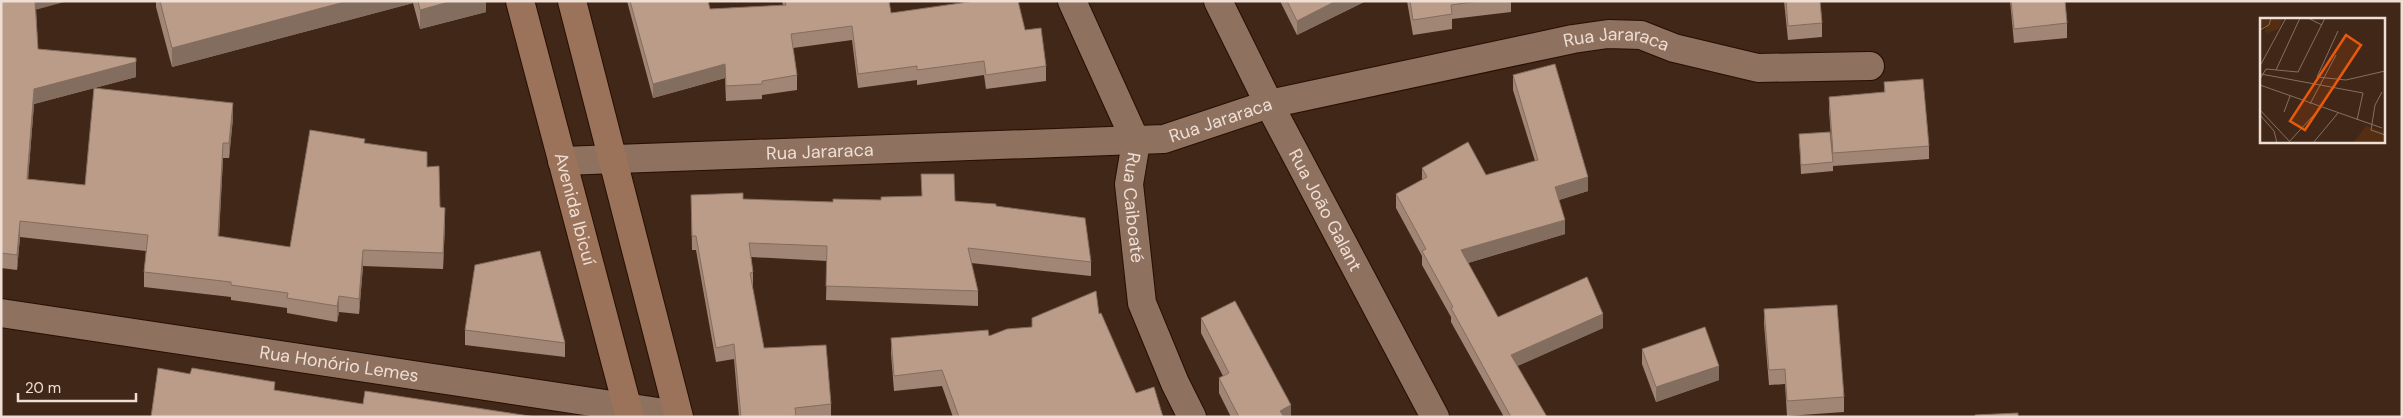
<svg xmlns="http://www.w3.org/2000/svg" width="2403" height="418" viewBox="0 0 2403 418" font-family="'DM Sans',sans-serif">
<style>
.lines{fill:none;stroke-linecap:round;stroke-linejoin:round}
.street-casing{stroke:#260f02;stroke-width:30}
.secondary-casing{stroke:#260f02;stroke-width:30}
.street{stroke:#8f715f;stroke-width:28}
.secondary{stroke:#9b735b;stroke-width:28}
.wall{fill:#a18675}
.shaded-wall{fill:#836d5f}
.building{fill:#bb9c88;stroke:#836d5f}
.labels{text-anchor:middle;stroke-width:5;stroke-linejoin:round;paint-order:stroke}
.street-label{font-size:18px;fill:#efded3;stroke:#402717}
.inset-road{fill:none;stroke:#867062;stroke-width:1}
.view{fill:#e8590c;fill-opacity:0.15;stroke:#e8590c;stroke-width:2.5}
.inset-edge{fill:none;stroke:#efded3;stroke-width:2.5}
</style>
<rect width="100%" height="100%" fill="#402717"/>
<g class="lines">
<defs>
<g id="street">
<path id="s1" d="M 1072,1 L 1136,142 L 1129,184 L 1142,303 L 1175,383 L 1192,417"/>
<path id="s2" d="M 1218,1 L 1269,104 L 1435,417"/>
<path id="s3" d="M 562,161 L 1164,139 L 1269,104 L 1573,39 L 1608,34 L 1641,35 L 1674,48 L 1758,68 L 1870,66"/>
<path id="s4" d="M 1,313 L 678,415"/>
</g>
<g id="secondary">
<path id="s5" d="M 520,1 L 630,417"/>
<polyline points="572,1 679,417"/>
</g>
</defs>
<use href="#street" class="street-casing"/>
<use href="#secondary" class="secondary-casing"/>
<use href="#street" class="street"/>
<use href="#secondary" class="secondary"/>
</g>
<g class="wall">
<polygon points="1,1 36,9 38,49 136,77 34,104 28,179 85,185 233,118 229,158 223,158 219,237 290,247 365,143 427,167 445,223 443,269 363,266 359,314 339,312 337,322 287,313 287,308 231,300 231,297 144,287 144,272 146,251 20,237 17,270 1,268"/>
<polygon points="156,1 486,1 486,12 420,29 413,3 172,67 156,7"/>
<polygon points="627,1 708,1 710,9 783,5 782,1 889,1 891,13 972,2 972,1 1018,1 1025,30 1046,66 1046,81 986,89 984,75 917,85 917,80 858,88 852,40 793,48 797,75 797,90 762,95 762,99 726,101 725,78 653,98"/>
<polygon points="1280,1 1364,1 1364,2 1297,35"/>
<polygon points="1407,1 1511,1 1511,12 1452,19 1452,29 1413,35"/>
<polygon points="1784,1 1820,1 1822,23 1822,37 1788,40"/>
<polygon points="2010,1 2065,1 2067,23 2067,38 2014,43"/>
<polygon points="1513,75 1588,191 1559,200 1565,234 1468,263 1498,317 1603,328 1517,366 1547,417 1504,417 1451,322 1451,317 1422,265 1422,256 1396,208 1396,194 1422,180 1422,168 1486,175 1535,161 1513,90"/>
<polygon points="1884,82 1929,146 1929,159 1833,166 1829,110 1829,97 1884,92"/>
<polygon points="1799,134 1833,162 1833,171 1801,174"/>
<polygon points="691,195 743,199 833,202 881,200 955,201 996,206 1091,262 1091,276 971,263 978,291 978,306 826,300 827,261 751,257 753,272 753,287 752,287 764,348 831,404 831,417 739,417 734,359 716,362 696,250 692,250"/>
<polygon points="1764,309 1844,397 1844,412 1787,416 1785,384 1769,385 1764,324"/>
<polygon points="1099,314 1136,393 1163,417 953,417 942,386 894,391 891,354 891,338 989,336 1032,327"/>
<polygon points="1201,318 1291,417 1231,417 1219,393 1219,378 1223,376 1201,333"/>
<polygon points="465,330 565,343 565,357 465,345"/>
<polygon points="1642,349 1719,380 1656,402 1642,364"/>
</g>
<g class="shaded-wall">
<polygon points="35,1 68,1 35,10"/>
<polygon points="348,1 413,1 413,3 172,67 172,48"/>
<polygon points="452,1 486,1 486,12 420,29 420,10"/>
<polygon points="1336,1 1364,1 1364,2 1297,35 1297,21"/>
<polygon points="136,62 136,77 34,104 27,194 27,179 34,89"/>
<polygon points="725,64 725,78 653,98 653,84"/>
<polygon points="233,103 233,118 229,158 229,143"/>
<polygon points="223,143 223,158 218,252 218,236"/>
<polygon points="1588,177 1588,191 1555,201 1555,187"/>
<polygon points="445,208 445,223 443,269 443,253"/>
<polygon points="1565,220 1565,234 1461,265 1461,250"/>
<polygon points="20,221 20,237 17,270 17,255"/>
<polygon points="363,250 363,266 359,314 359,299"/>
<polygon points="339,296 339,312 337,322 337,306"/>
<polygon points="1603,314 1603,328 1511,369 1511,355"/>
<polygon points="1719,366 1719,380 1656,402 1656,387"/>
<polygon points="1291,405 1291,417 1280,417 1280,411"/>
</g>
<g class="building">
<polygon points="1,1 35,1 38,49 136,58 136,62 34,89 27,179 85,185 94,88 233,103 229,143 223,143 218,236 290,247 310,130 365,139 364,143 427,152 427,167 439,166 440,207 445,208 443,253 363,250 359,299 339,296 337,306 287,298 288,293 231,285 231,282 144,272 148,235 20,221 17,255 1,253"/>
<polygon points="160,1 348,1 172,48"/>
<polygon points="418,1 452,1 420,10"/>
<polygon points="630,1 708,1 710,9 786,5 785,1 889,1 891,13 975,1 1018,1 1025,30 1041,28 1046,66 986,75 984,61 917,70 917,66 858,74 852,26 791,34 797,75 762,81 762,84 726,86 725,64 653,84"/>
<polygon points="1287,1 1336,1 1297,21"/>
<polygon points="1410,1 1480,1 1451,5 1452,14 1413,20"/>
<polygon points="1786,1 1820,1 1822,23 1788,26"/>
<polygon points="2011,1 2065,1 2067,23 2014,29"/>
<polygon points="1555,64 1588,177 1555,187 1565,220 1461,250 1498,317 1587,277 1603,314 1511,355 1547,417 1511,417 1451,308 1453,307 1422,251 1426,249 1396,194 1427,177 1422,168 1468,142 1486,175 1538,160 1513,75"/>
<polygon points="1923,79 1929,146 1833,153 1829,97 1885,92 1884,82"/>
<polygon points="1830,132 1833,162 1801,165 1799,134"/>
<polygon points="921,174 954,174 955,201 996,204 996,206 1085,218 1091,262 968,248 978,291 826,286 827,246 749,243 753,272 750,273 764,348 826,345 831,404 795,408 796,416 783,417 741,417 734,344 716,348 696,236 692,236 691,195 743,193 743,199 833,202 833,199 881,200 881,197 922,196"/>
<polygon points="540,251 565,343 465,330 475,265"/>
<polygon points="1096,291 1099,314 1101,313 1136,393 1154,387 1163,417 959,417 942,370 894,376 891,338 988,330 989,336 1007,329 1032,327 1032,318"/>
<polygon points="1235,301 1291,405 1280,411 1284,417 1239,417 1219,378 1229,373 1201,318"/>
<polygon points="1837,305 1844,397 1787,401 1785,369 1769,370 1764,309"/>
<polygon points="1705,327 1719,366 1656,387 1642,349"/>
<polygon points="158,368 190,374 192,368 275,382 274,390 363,404 365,391 536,417 151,417"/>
<polygon points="2018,413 2018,417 1975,417 1975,415"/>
</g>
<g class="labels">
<g class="street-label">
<text dy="6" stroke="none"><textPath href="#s3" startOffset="1068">Rua Jararaca</textPath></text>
<text dy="6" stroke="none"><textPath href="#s3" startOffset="662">Rua Jararaca</textPath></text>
<text dy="6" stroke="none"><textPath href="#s3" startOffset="258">Rua Jararaca</textPath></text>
<text dy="6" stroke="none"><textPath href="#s1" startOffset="221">Rua Caiboaté</textPath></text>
<text dy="6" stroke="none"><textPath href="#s5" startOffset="215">Avenida Ibicuí</textPath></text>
<text dy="6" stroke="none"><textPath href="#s2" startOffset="235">Rua João Galant</textPath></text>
<text dy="6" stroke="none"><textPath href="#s4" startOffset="342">Rua Honório Lemes</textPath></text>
</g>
</g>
<g transform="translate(2260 18)">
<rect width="125" height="125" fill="#402717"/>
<path d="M 0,0 L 23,0 L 19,11 L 8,15 L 4,13 L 8,8 L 0,9 ZM 106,108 L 125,114 L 125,125 L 93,125 Z" fill="#542e12"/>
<path class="inset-road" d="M 48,0 L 62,7M 0,12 L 9,7 L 11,0M 78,13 L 57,59 L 86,62 L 125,53M 0,48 L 26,0M 16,52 L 40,0M 1,56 L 103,75 L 97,102M 0,61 L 6,51 L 38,54 L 65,0M 0,67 L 122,110M 122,74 L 115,87 L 111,112 L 125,117M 50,86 L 76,37M 0,92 L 31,125M 24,94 L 30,78M 0,97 L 14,113 L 17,125M 29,124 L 61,89M 53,125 L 78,95"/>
<path class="view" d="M 86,17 L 101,27 L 45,112 L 30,103 Z"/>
<rect width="125" height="125" class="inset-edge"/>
</g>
<rect width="2403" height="418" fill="none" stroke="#efded3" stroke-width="5"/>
<path d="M18 393v8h118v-8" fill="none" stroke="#efded3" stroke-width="2.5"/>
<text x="25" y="393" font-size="15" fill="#efded3" stroke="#402717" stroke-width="4" paint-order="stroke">20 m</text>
</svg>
